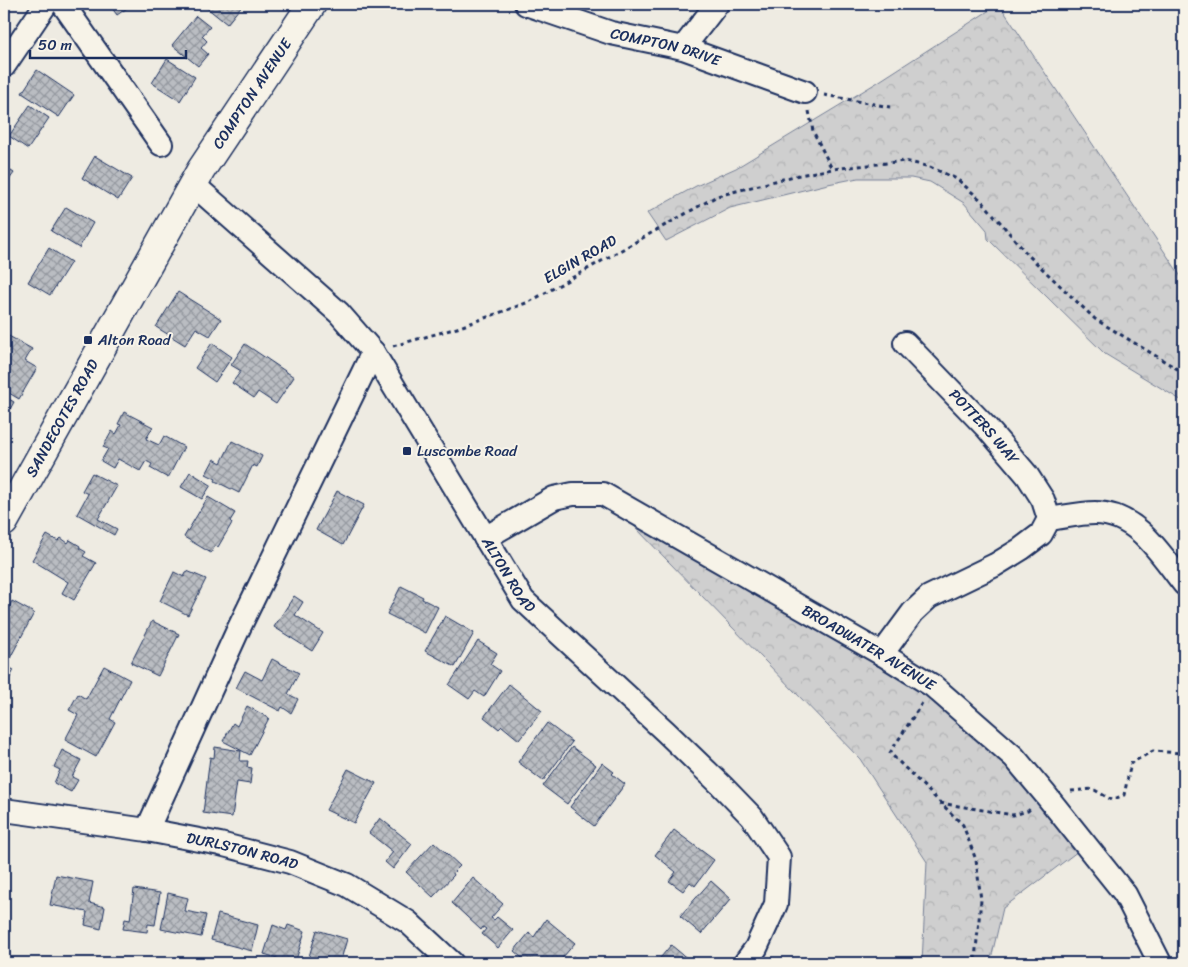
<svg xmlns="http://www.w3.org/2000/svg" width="1188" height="967" viewBox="0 0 1188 967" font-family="Sriracha,sans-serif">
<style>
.forest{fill:url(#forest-crowns);stroke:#757f96}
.building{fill:url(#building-cross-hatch);stroke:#1b2f5e}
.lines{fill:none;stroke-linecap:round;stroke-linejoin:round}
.street-casing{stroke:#1b2f5e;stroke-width:26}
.secondary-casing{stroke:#1b2f5e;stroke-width:31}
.path{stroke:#1b2f5e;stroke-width:3;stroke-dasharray:4 4;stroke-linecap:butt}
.street{stroke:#f7f3e8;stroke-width:22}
.secondary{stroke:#f7f3e8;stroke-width:28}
.poi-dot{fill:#1b2f5e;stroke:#f7f3e8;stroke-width:2}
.labels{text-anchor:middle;stroke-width:4;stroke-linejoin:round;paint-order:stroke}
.street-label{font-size:15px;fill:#1b2f5e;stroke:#f7f3e8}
.poi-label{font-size:15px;fill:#1b2f5e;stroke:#f7f3e8;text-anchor:start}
</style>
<defs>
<pattern id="forest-crowns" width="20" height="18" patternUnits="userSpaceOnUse" patternTransform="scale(1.25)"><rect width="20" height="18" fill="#cfcfcf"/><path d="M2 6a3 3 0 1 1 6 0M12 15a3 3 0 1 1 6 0" fill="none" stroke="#b1b2b4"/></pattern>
<pattern id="building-cross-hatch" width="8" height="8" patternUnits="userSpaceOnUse" patternTransform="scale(1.25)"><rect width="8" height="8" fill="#babdc2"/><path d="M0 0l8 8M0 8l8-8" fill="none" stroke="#969aa1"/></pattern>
</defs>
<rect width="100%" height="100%" fill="#eeebe2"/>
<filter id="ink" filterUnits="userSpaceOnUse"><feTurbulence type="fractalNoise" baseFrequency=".02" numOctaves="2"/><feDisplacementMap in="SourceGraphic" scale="10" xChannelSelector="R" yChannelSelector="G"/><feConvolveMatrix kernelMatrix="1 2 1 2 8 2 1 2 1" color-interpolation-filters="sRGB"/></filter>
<g filter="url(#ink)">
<g class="forest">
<polygon points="999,4 1184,281 1184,402 1105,354 988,239 987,230 964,203 930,182 911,178 858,178 828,184 730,208 666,241 647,213 696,186 736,168 878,82"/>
<polygon points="603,494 933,686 1086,845 1003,908 990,963 922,963 927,862 860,759"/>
</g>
<g class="building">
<polygon points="109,4 133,4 117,15"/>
<polygon points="202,4 243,4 227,24"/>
<polygon points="196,16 210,27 202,36 207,41 201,48 208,54 198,66 172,45"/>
<polygon points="167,59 195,77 180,101 152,83"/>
<polygon points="37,70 74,95 59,117 22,93"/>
<polygon points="30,105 49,118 28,149 9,136"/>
<polygon points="95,156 132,178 118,200 82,178"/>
<polygon points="4,166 14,173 4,187"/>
<polygon points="66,207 93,223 79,248 51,231"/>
<polygon points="49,248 71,262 50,295 28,282"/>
<polygon points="178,292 221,319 210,336 196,328 185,345 156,327"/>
<polygon points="7,335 32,349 25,361 37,368 19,399 4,390 4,340"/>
<polygon points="212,343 232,357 215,382 195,368"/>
<polygon points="245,344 294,377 276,404 258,392 254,398 232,383 241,371 231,365"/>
<polygon points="4,396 14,402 4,420"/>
<polygon points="124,412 153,427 146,439 159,445 164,436 184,447 168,478 150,468 152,464 146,461 140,471 118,459 113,468 101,461 108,449 103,447 112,431 116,434 121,425 118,424"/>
<polygon points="232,441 262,456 257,467 253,465 239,493 215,481 216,479 206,474 214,459 221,463"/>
<polygon points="190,472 211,485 202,499 181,487"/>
<polygon points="92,473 117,486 98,519 117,529 114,535 77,514 88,494 82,491"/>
<polygon points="337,491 364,505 343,545 316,530"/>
<polygon points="208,497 235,513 230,521 232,523 218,547 215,546 211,553 184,537"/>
<polygon points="47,535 58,541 61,538 68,543 70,540 80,546 79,548 86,552 83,556 96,563 74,600 62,593 68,582 32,560"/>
<polygon points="187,571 206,579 188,615 160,601 174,572 184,577"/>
<polygon points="401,586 423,597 422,599 438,607 425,633 387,614"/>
<polygon points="294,596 303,602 295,615 323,633 312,651 274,627"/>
<polygon points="12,601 34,613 9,660 4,657 4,617"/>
<polygon points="445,616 474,633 455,667 425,651"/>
<polygon points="152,621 179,634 158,676 131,663"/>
<polygon points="478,641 497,653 490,664 500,671 484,697 475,691 469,699 449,685"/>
<polygon points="272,659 299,673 288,694 298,699 291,713 282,707 280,711 236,688 245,671 262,680"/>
<polygon points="4,665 14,670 4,689"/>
<polygon points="104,666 130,680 110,719 115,722 96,757 65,740 78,715 69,710 78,694 86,699"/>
<polygon points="509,684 542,711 519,740 502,726 499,729 484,717"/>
<polygon points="247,706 269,718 250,755 223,741 233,723 237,726"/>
<polygon points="547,723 572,742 543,781 518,762"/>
<polygon points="215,747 241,751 240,761 248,761 247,767 252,768 250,784 237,782 232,817 203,813 210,757 214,758"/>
<polygon points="572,747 596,765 567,804 543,786"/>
<polygon points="62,750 81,760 72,777 78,780 71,792 54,783 60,770 54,767"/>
<polygon points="602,763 614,772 612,774 625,784 594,826 570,807"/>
<polygon points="348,769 376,783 354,823 326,810"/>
<polygon points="380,818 412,844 393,869 385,862 393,852 369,833"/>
<polygon points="674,830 714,860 695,886 690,882 683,891 669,881 676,872 655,855"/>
<polygon points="434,842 460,866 453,873 454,875 433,897 406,872"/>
<polygon points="56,875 93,882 89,903 105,907 101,929 85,925 87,912 50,905"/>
<polygon points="473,878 503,904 491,918 494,920 497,917 513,930 498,948 482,934 486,929 483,927 481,930 452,903"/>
<polygon points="711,881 731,899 701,934 680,916"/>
<polygon points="134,889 160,893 155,925 148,924 147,932 123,929 125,919 130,920"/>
<polygon points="168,893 188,898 185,911 206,915 201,937 161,929"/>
<polygon points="218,914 258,925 252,951 211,940"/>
<polygon points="546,919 575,943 558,963 528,963 514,951 529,933 534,937"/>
<polygon points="273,925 286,930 288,925 305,931 295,963 283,963 277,961 277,958 264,954"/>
<polygon points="317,930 347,939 340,963 307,963"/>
<polygon points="671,945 689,960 686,963 656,963"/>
<polygon points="573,956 581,963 567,963"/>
</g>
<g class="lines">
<defs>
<g id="street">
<polyline points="63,4 161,144"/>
<path id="s1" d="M 526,4 L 611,33 L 683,48 L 805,92"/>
<polyline points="683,48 717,4"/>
<polyline points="4,66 46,4"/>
<path id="s2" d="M 194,185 L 339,313 L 373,352 L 523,600 L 666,732 L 722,786 L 752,817 L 779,857 L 776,904 L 756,948 L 745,963"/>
<path id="s3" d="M 905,343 L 987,428 L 1027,475 L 1043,500 L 1049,519"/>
<path id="s4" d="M 485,538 L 554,498 L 573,494 L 603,494 L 882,654 L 933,686 L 1014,757 L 1045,794 L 1125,894 L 1160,963"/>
<path d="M 882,654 L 913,612 L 929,597 L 995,565 L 1021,549 L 1041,534 L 1049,519 C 1064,517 1080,513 1095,513 C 1137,513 1161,555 1184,584"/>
<path id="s5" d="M 4,810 L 147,830 L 220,844 L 290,862 L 347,885 L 408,922 L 452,963"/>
<polyline points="147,830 238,630 373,352"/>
</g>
<g id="secondary">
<path id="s6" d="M 4,522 L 201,170 L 312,4"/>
</g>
</defs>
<use href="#street" class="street-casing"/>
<use href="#secondary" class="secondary-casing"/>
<g class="path">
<polyline points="824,95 890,107"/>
<polyline points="809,111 813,131 832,169"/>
<polyline points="393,346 457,328 529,302 717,196 794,176 832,169 905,161 930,167 957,179 982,201 1028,255 1095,319 1184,373"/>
<polyline points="922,703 890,753 963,825 976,860 981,900 975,959 972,963"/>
<polyline points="1071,791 1093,789 1112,800 1124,795 1131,763 1153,751 1181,753 1184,752"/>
<polyline points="940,803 1013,815 1028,811 1031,808"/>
</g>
<use href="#street" class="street"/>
<use href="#secondary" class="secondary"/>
</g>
</g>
<g class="poi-dot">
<rect x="83" y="335" width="10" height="10" rx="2.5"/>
<rect x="402" y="446" width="10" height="10" rx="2.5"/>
</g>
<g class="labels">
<g class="street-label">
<text dy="5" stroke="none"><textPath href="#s1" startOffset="146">COMPTON DRIVE</textPath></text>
<text dy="5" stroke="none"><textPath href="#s6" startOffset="495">COMPTON AVENUE</textPath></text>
<text transform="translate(580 259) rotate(-30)" y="5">ELGIN ROAD</text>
<text dy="5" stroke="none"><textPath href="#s6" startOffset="119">SANDECOTES ROAD</textPath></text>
<text dy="5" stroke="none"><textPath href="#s3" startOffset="115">POTTERS WAY</textPath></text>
<text dy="5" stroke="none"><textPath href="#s2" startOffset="506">ALTON ROAD</textPath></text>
<text dy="5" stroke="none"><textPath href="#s4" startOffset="436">BROADWATER AVENUE</textPath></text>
<text dy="5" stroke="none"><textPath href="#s5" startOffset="242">DURLSTON ROAD</textPath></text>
</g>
<g class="poi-label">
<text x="98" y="345">Alton Road</text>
<text x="417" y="456">Luscombe Road</text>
</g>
</g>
<rect width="1188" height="967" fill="none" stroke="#f7f3e8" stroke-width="20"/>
<rect x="10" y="10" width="1168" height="947" fill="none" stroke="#1b2f5e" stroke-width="2" filter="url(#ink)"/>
<path d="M30 50v8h156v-8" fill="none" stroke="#1b2f5e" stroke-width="2.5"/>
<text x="38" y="50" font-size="15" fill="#1b2f5e" stroke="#f7f3e8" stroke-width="4" paint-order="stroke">50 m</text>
</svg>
